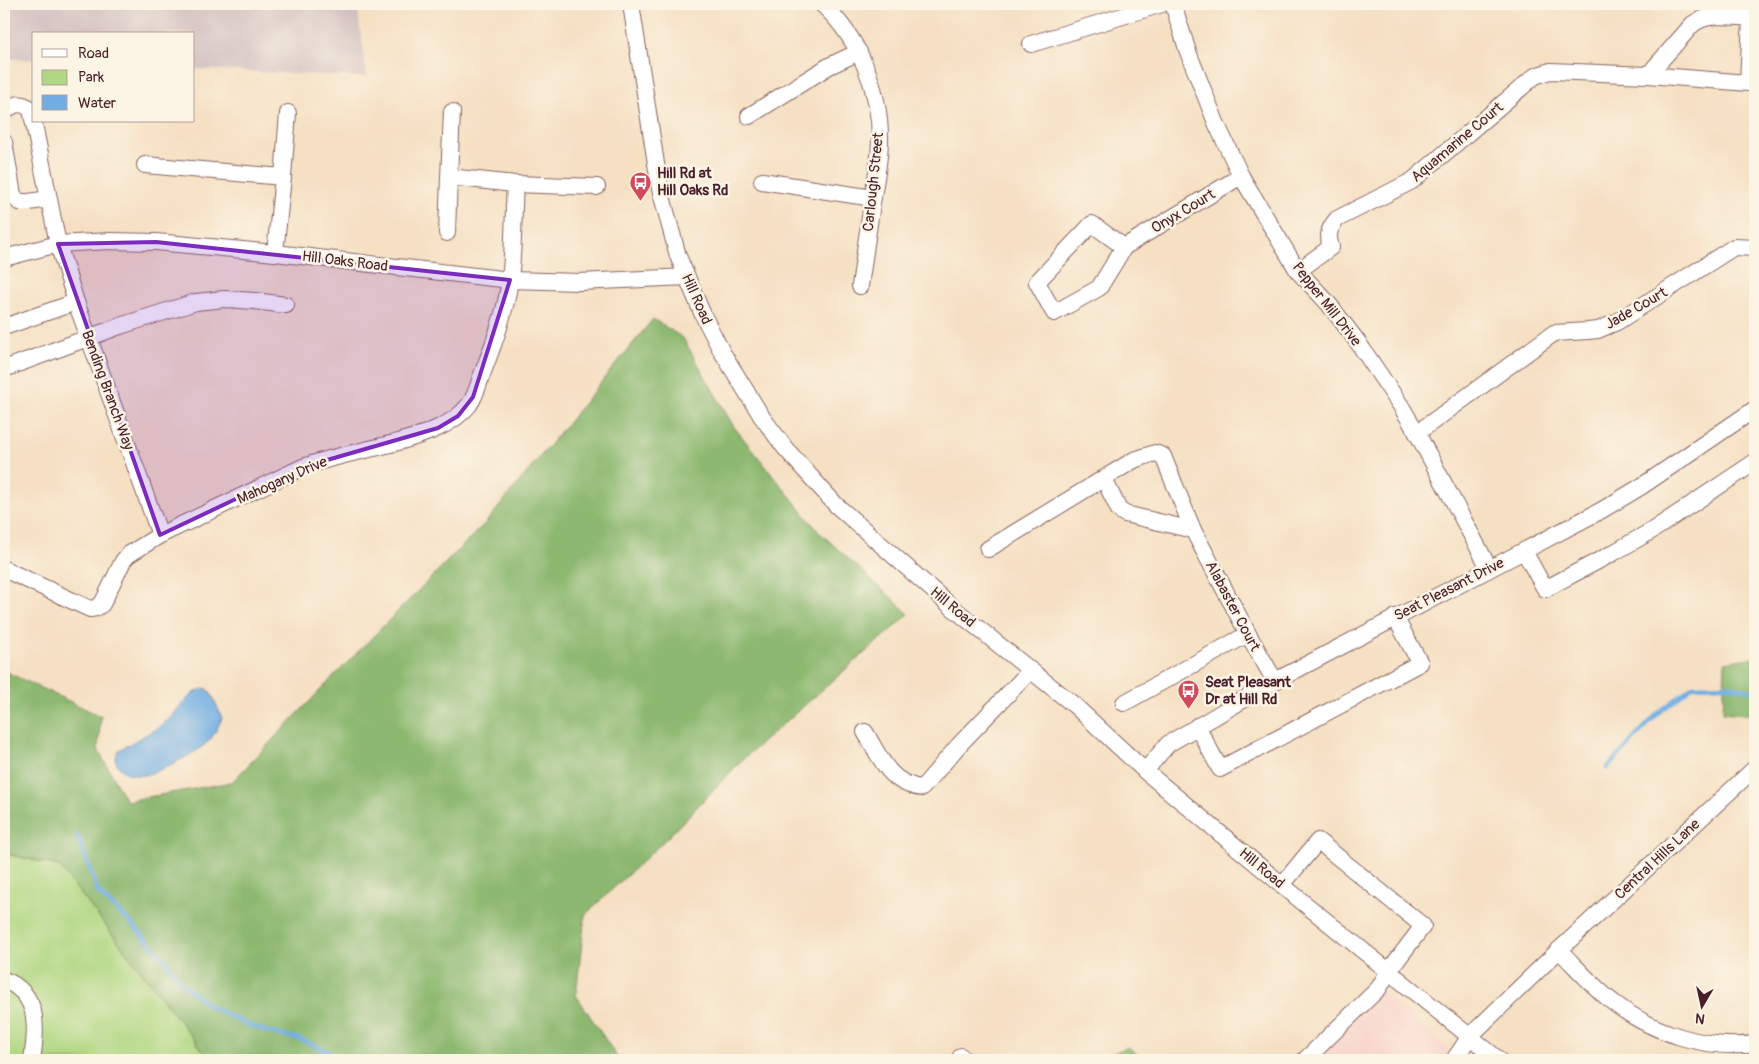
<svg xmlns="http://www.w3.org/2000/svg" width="1759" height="1064" viewBox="0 0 1759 1064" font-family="Pangolin,sans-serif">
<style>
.built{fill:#f7d1c7}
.industrial{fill:#d2bfc0}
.green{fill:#b0d782;stroke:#7d7b56}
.forest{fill:#8cb870;stroke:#6b6c4e}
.water{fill:#70ade2;stroke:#5d6686}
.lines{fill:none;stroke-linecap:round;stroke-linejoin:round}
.stream{stroke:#70ade2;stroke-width:4.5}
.minor-casing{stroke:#866360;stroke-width:18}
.minor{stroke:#fff;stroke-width:16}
.marked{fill:#7b2cbf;fill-opacity:0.2;stroke:#7b2cbf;stroke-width:4;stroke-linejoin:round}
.labels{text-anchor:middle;stroke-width:5;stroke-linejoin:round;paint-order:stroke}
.street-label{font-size:15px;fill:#4a1f2b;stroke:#fcf5e5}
.poi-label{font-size:15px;font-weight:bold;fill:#4a1f2b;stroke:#fcf5e5;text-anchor:start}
</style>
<rect width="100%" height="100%" fill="#fcf5e5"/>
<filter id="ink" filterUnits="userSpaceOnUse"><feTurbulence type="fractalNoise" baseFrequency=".02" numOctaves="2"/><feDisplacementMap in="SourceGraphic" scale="10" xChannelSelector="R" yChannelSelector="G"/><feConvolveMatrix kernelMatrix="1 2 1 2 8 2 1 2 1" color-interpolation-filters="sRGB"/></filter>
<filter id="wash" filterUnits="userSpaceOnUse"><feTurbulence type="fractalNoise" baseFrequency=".0096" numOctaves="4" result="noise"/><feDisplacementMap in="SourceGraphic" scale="20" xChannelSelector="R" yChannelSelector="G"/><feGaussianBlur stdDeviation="1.12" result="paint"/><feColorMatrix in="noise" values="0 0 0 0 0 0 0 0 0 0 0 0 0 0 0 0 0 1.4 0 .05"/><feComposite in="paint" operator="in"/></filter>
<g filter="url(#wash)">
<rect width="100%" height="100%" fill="#f5e0c3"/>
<polygon class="built" points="1380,991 1461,1060 1315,1060"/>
<polygon class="industrial" points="4,4 357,4 367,77 194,69 194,34 34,34 34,60 4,58"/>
<polygon class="green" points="4,854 59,866 210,1060 4,1060"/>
<g class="forest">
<polygon points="653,319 683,338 734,427 818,531 909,614 742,760 668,837 585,915 576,995 619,1060 210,1060 59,866 4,853 4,671 101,716 98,749 126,801 232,782 338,672 488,520"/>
<polygon points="1755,657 1755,715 1723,712 1725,662"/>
<polygon points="1128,1047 1144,1060 1096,1060"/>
</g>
<path class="water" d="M 207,688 L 213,697 L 222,718 C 217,729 213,739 203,746 C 194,754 155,774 145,775 C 135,776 126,774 120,768 C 114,762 115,758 118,751 C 134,740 153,733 168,720 C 181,708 188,691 207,688 Z"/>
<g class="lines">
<g class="stream">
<polyline points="1607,768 1657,714 1693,686 1728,685 1755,691"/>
<polyline points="77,835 99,894 131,923 161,955 181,982 209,1006 246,1024 268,1032 299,1039 327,1051 340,1060"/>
</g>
</g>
</g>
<g filter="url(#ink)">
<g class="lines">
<defs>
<g id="minor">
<polyline points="631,4 660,189 678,256 703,315 722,352 762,417 785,448 836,505 953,608 1074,705 1145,771 1305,904 1499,1060"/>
<path d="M 822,4 C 859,38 880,89 880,139 C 880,161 875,182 872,203 C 868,231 864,259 860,286"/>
<polyline points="1173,4 1188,52 1217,125 1241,176 1298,271 1328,303 1357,341 1401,406 1417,433 1489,568"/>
<polyline points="1031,44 1162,4"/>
<path d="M 4,112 C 14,104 19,101 31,109 L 49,199 L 29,202 L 19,202 L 13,195 L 4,142"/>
<polyline points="749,116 829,66 859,52"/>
<polyline points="145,165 283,177 275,253"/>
<polyline points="283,177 288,113"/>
<polyline points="762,181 873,198"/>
<polyline points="515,184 597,187"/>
<polyline points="49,199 58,244 76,302 160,535"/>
<polyline points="447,233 449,177"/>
<polyline points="1124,247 1092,224 1037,282 1054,313 1099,288 1124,247 1241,176"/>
<polyline points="4,258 58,244 110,241 156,242 275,253 510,280 579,282 687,277"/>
<path d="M 1298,271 L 1331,247 C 1327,235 1329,228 1337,219 L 1412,181 L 1535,76 L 1550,71 L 1648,75 L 1748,83 L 1751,18 C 1731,17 1709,12 1693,24 L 1648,75"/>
<polyline points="4,327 76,302"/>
<polyline points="4,369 120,326 196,302 224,299 255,301 286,305"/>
<polyline points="1417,433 1554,333 1588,331 1598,330 1617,322 1734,247 1755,248"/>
<polyline points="1104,479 1119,510 1125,514 1193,530 1248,634 1275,681"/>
<polyline points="988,549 1134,460 1155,453 1163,456 1193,530"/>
<polyline points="1524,551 1545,589 1613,553 1653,530 1755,462"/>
<path d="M 4,569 L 90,609 L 96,608 L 102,604 L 123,561 L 128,555 L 160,535 L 303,467 C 347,451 396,447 438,428 C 449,423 461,415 469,405 C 475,397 478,387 481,377 C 493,346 506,312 510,279 C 514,248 513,215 515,184 L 449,177 L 452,112"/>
<polyline points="1124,703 1248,634"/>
<polyline points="1197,726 1220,769 1420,663 1395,617"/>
<path d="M 865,732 C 880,757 889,784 922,788 L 959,745 L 1030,671"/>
<polyline points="1145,771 1168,744 1275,681 1602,510 1642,486 1755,409"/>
<polyline points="1282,885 1318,841 1423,926 1388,972 1379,988 1305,1060"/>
<path d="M 1559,950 C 1577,968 1594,988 1614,1003 C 1653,1033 1706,1050 1755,1044"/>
<path d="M 4,980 C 40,994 37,1028 32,1060"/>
<polyline points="961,1060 961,1056"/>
<polyline points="1454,1060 1470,1036 1559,950 1755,768"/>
</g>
</defs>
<use href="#minor" class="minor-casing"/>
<use href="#minor" class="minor"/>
</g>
</g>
<path class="marked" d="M 156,242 L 510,280 L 473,397 L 458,416 L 438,428 L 303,467 L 160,535 L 58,244 Z"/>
<defs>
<symbol id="bus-pin" viewBox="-11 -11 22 30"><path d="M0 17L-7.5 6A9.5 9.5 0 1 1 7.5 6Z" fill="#d1495b" stroke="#fcf5e5"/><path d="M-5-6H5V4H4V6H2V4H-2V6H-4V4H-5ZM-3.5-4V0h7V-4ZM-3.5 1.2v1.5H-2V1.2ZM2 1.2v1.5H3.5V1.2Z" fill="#fff"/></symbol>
</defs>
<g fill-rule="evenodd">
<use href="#bus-pin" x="628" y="170" width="25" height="34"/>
<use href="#bus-pin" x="1176" y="678" width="25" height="34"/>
</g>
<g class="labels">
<g class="street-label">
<text transform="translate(1457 142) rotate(-40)" y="5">Aquamarine Court</text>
<text transform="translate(873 182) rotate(-84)" y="5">Carlough Street</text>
<text transform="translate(1183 211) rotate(-31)" y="5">Onyx Court</text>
<text transform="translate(345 261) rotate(7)" y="5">Hill Oaks Road</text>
<text transform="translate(697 299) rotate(66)" y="5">Hill Road</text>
<text transform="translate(1327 304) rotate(52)" y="5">Pepper Mill Drive</text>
<text transform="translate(1636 308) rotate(-30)" y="5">Jade Court</text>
<text transform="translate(108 390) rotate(70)" y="5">Bending Branch Way</text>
<text transform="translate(282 480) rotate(-24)" y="5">Mahogany Drive</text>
<text transform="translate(1449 589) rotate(-27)" y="5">Seat Pleasant Drive</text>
<text transform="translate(1233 606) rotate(62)" y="5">Alabaster Court</text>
<text transform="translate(953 607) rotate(40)" y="5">Hill Road</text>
<text transform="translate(1657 859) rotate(-43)" y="5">Central Hills Lane</text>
<text transform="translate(1262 868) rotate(40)" y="5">Hill Road</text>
</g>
<g class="poi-label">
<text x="657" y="178">Hill Rd at<tspan x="657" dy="17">Hill Oaks Rd</tspan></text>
<text x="1205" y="687">Seat Pleasant<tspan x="1205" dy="17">Dr at Hill Rd</tspan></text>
</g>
</g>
<rect width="1759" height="1064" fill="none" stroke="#fcf5e5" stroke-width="20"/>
<rect x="32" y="32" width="162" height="90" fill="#fcf5e5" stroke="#b59f9b"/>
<rect x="42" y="49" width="25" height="8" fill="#ffffff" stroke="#b59f9b"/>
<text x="78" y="58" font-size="15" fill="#4a1f2b">Road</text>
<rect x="42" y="70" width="25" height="15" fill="#b0d782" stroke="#b59f9b"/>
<text x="78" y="82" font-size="15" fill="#4a1f2b">Park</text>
<rect x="42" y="95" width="25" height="15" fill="#70ade2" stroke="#b59f9b"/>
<text x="78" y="108" font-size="15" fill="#4a1f2b">Water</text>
<g transform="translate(1702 1006) rotate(189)" stroke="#fcf5e5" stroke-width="4" paint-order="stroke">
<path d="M0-4L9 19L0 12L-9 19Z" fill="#4a1f2b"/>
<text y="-8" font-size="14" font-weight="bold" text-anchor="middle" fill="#4a1f2b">N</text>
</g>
</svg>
